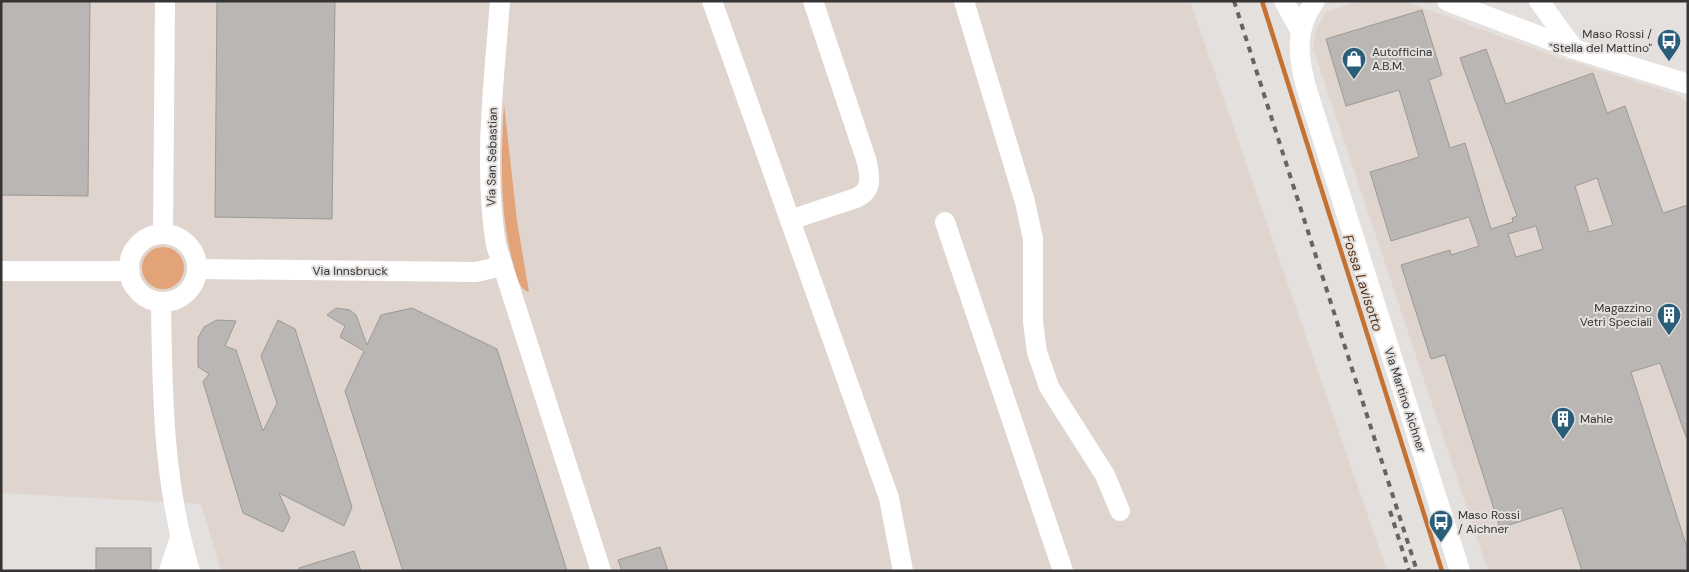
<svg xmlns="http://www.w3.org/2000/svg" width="1689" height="572" viewBox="0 0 1689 572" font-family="'DM Sans',sans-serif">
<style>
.built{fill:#dfd5ce}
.green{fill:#e2a378}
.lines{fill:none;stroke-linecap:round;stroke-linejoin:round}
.stream{stroke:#c47234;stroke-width:4.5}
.building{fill:#bab6b4;stroke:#9c9997;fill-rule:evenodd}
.minor{stroke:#fff;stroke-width:20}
.rail{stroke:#676464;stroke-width:4;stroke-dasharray:6 6;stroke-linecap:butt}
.labels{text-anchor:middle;stroke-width:4;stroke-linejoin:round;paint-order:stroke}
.poi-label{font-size:12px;fill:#353333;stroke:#e3e0de;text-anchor:start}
.street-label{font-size:12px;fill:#353333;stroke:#e3e0de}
.water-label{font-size:14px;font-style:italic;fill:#58351c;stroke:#e3e0de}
</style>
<rect width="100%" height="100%" fill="#e3e0de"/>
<g class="built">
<polygon points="1,1 1190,1 1387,571 221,571 201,504 1,493"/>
<polygon points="1360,1 1404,1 1551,55 1678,95 1688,103 1688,571 1488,571 1313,48 1316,29 1326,12"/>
</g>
<g class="green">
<path d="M 504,104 L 517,221 L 529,292 C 518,289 516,273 513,263 C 499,211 501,157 504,104 Z"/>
<circle cx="163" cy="268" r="21"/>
</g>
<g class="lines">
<polyline class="stream" points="1262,1 1442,571"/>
</g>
<g class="building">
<polygon points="1,1 90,1 88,196 1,195"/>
<polygon points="217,1 335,1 332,219 215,217"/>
<path d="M 1422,10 L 1442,75 L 1429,80 L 1450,148 L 1465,143 L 1491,229 L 1513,222 L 1512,218 L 1517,216 L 1460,58 L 1486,49 L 1506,104 L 1593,73 L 1607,113 L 1625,106 L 1663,213 L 1688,205 L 1688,437 L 1686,437 L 1660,363 L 1631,372 L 1688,551 L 1688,571 L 1582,571 L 1562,508 L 1500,528 L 1445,355 L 1431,359 L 1401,265 L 1450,250 L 1451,255 L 1479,246 L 1469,217 L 1391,241 L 1370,172 L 1419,157 L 1399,90 L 1346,106 L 1326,39 ZM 1597,178 L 1613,225 L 1589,232 L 1575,186 ZM 1536,226 L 1543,249 L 1516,257 L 1508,234 Z"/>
<polygon points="336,308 350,310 356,315 367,345 381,315 412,308 497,349 567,571 403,571 345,391 364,351 340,337 345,326 327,315"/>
<polygon points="217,320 236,321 225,346 236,350 263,431 277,403 261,356 278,320 295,329 352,507 344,526 279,493 290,518 283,532 243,513 203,382 209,374 198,367 198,338 204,327"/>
<polygon points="660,547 668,571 622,571 618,560"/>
<rect x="96" y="548" width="55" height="23"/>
<polygon points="354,551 361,571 299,571 299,568"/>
</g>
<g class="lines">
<g class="minor">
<path d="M 500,1 C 494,82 483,164 496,245 L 601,571"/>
<polyline points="712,1 889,498 903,571"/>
<polyline points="964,1 1025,202 1033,239 1033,322 1037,352 1049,387 1105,475 1120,511"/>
<polyline points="1284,1 1300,30"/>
<path d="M 1315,1 C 1294,29 1298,56 1306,87 L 1460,571"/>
<polyline points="1447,1 1574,49 1688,84"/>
<polyline points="1539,1 1574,49"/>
<path d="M 790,220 L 856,198 C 873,190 870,178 867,162 L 813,1"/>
<polyline points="945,222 1063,571"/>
<polyline points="163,234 165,1"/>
<circle cx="163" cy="268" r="34"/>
<polyline points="197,269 476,272 502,266"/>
<polyline points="1,271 130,271"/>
<path d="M 161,302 C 162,391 163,485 190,571"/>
<polyline points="169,571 180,538"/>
</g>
<g class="rail">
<polyline points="1234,1 1417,571"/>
<polyline points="1390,511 1409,571"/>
</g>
</g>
<defs>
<symbol id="bus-pin" viewBox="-11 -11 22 30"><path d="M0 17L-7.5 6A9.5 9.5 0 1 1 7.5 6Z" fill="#295d7a" stroke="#e3e0de"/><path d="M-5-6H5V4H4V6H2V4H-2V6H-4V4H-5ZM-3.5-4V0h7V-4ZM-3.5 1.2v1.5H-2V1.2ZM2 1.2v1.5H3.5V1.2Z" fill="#fff"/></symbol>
<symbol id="shop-pin" viewBox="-11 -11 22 30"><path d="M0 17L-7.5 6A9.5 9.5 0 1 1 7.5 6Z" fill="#295d7a" stroke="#e3e0de"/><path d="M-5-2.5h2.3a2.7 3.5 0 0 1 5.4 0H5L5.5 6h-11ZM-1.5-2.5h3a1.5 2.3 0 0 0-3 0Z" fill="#fff"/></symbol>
<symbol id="building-pin" viewBox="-11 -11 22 30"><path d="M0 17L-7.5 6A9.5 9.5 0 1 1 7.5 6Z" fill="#295d7a" stroke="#e3e0de"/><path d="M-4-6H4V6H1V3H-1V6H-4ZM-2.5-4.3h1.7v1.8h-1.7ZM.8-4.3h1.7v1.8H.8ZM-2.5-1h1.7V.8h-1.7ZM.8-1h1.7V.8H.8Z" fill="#fff"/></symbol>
</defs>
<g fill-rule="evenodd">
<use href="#bus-pin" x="1655" y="27" width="28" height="38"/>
<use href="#shop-pin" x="1340" y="45" width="28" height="38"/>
<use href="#building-pin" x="1655" y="301" width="28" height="38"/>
<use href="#building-pin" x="1549" y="405" width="28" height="38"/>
<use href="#bus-pin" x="1427" y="508" width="28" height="38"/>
</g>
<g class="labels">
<g class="poi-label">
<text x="1652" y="38" text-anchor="end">Maso Rossi /<tspan x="1652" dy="14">"Stella del Mattino"</tspan></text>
<text x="1372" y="56">Autofficina<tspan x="1372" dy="14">A.B.M.</tspan></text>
<text x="1652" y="312" text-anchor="end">Magazzino<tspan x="1652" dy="14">Vetri Speciali</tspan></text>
<text x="1580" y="423">Mahle</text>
<text x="1458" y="519">Maso Rossi<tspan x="1458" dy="14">/ Aichner</tspan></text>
</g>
<g class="street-label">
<text transform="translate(492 157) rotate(-89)" y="4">Via San Sebastian</text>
<text x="350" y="275">Via Innsbruck</text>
<text transform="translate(1405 400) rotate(72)" y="4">Via Martino Aichner</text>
</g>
<g class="water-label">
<text transform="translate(1363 283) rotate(72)" y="5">Fossa Lavisotto</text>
</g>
</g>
<rect width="1689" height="572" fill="none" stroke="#353333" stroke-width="5"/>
</svg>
